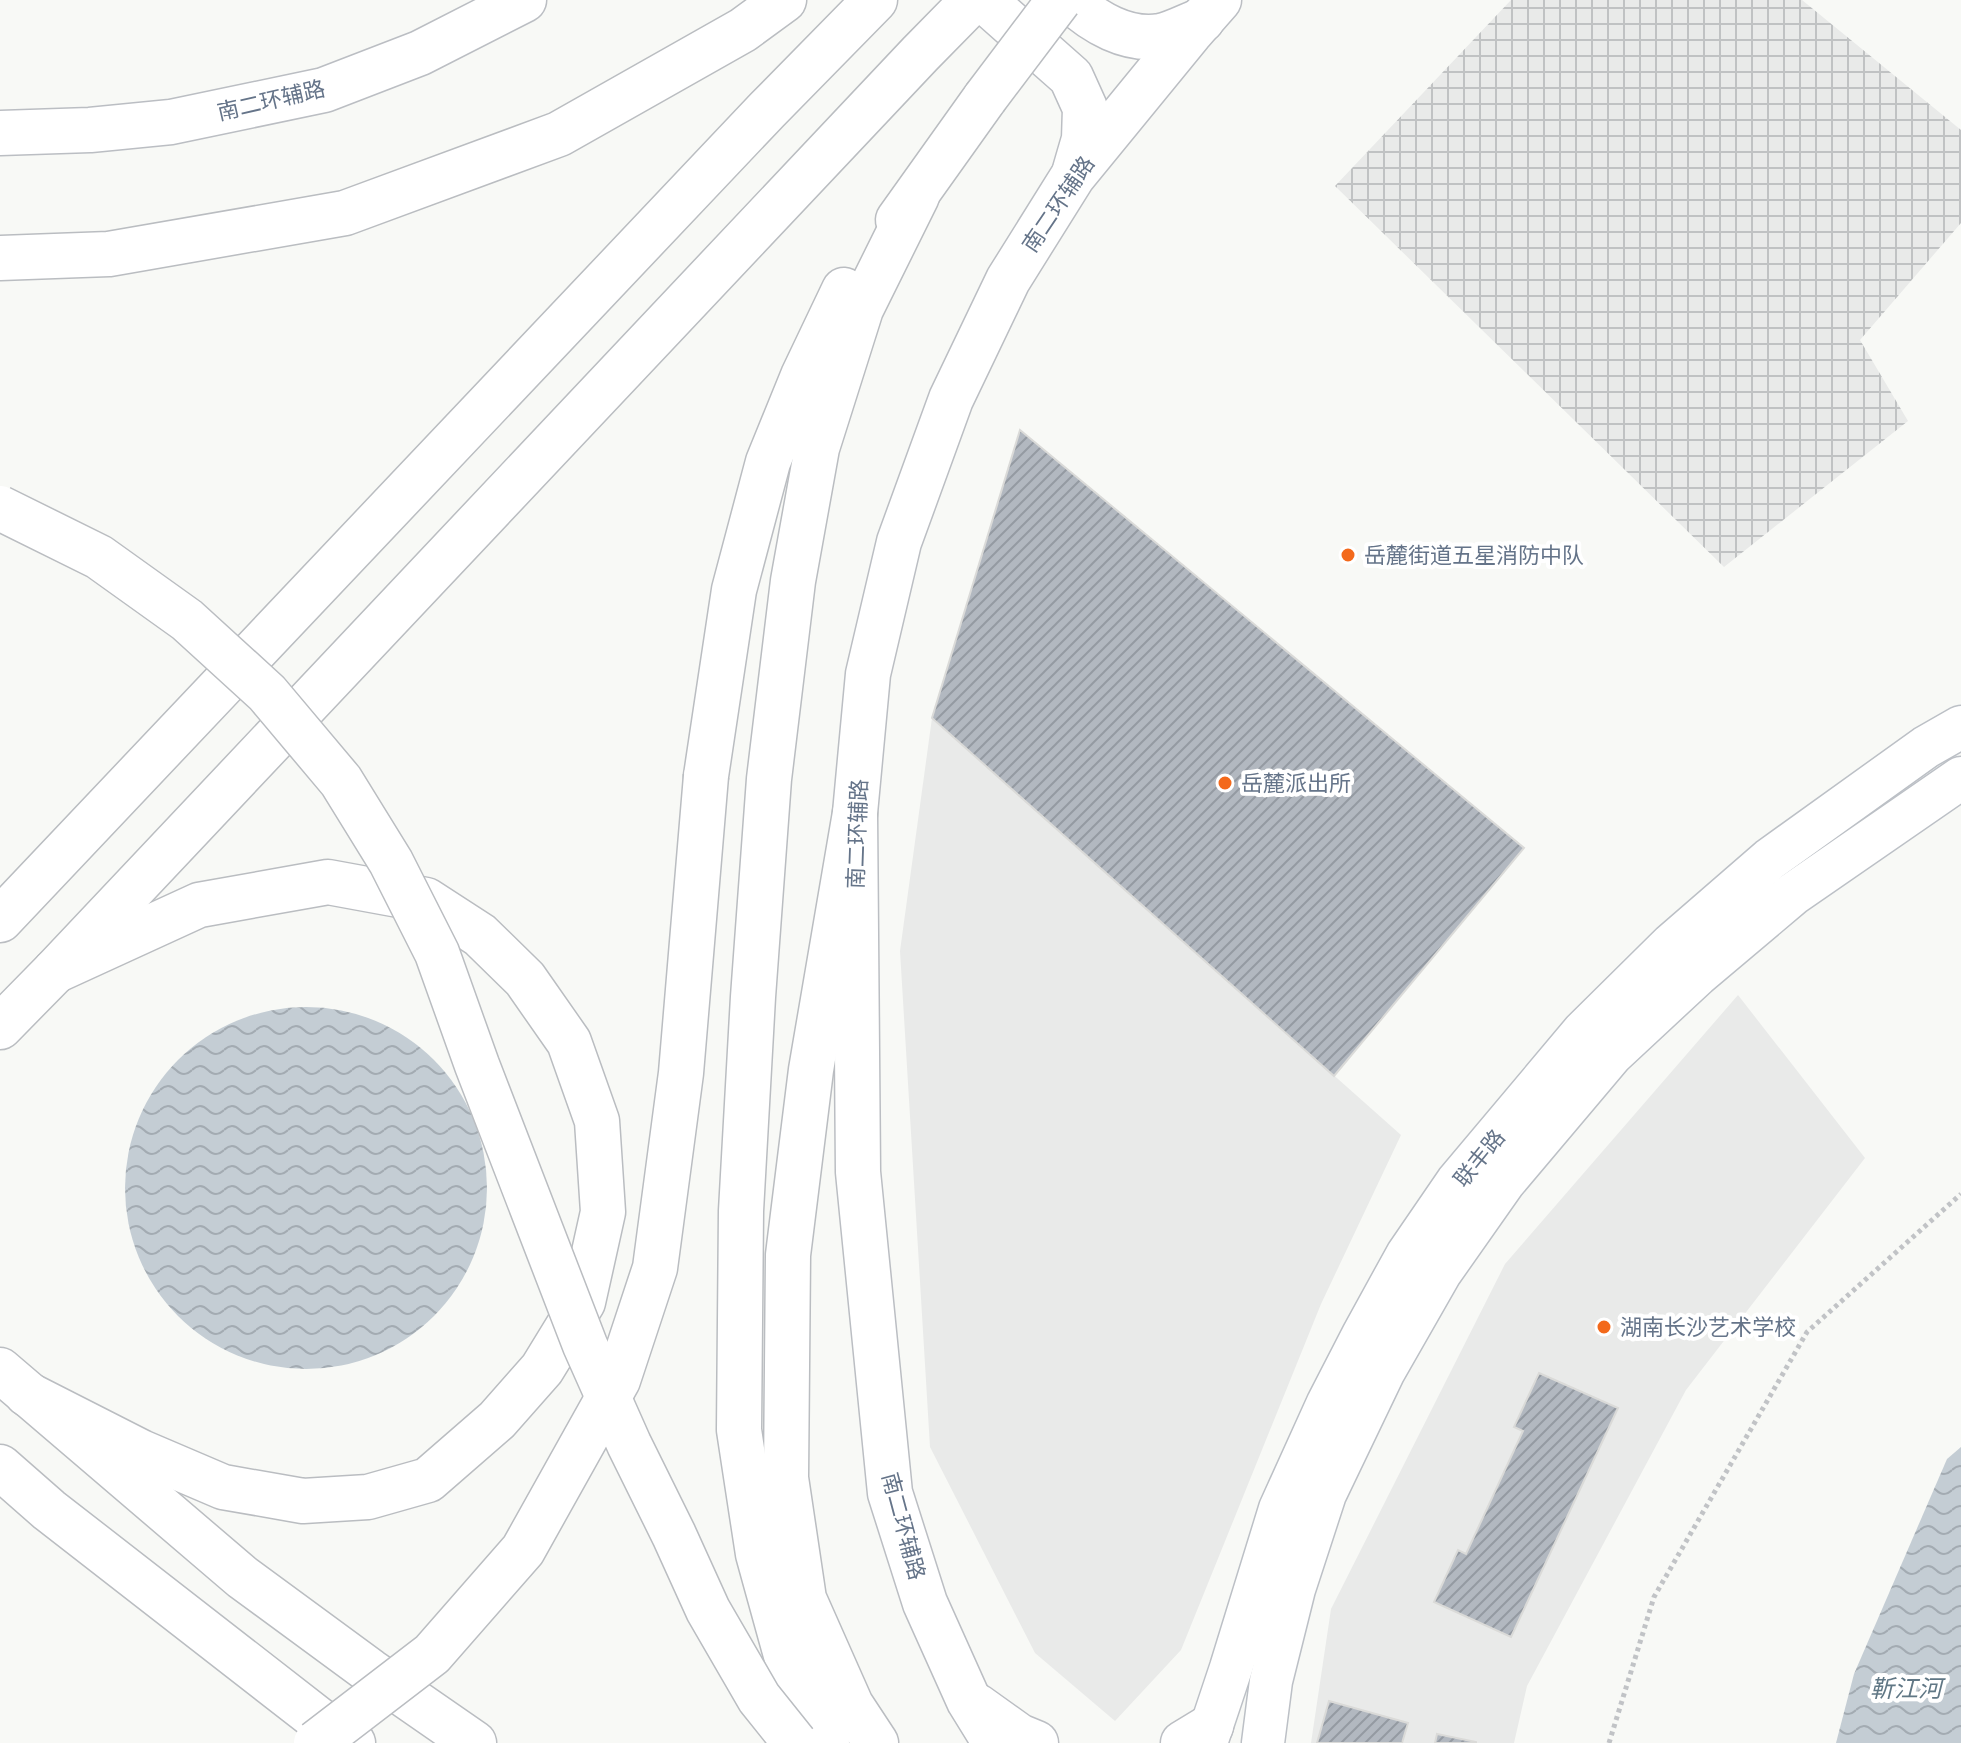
<svg xmlns="http://www.w3.org/2000/svg" width="1961" height="1743" viewBox="0 0 1961 1743" font-family="'DejaVu Sans','Noto Sans SC',sans-serif">
<style>
.built{fill:#e9eae9}
.industrial{fill:url(#industrial-grid)}
.water{fill:url(#water-waves)}
.building{fill:url(#building-hatch);stroke:#dadad8;stroke-width:2}
.lines{fill:none;stroke-linecap:round;stroke-linejoin:round}
.secondary-casing{stroke:#bcc0c6;stroke-width:45}
.primary-casing{stroke:#bbbec3;stroke-width:47}
.highway-casing{stroke:#babdc1;stroke-width:47}
.path{stroke:#c1c3c6;stroke-width:5;stroke-dasharray:4 4;stroke-linecap:butt}
.secondary{stroke:#fff;stroke-width:42}
.primary{stroke:#fff;stroke-width:44}
.highway{stroke:#fff;stroke-width:44}
.highway-bridge-casing{stroke:#babdc1;stroke-width:47;stroke-linecap:butt}
.highway-bridge{stroke:#fff;stroke-width:44}
.poi-dot{fill:#f3691b;stroke:#fff;stroke-width:3}
.labels{text-anchor:middle;stroke-width:8;stroke-linejoin:round;paint-order:stroke}
.street-label{font-size:22px;fill:#657489;stroke:#fff}
.poi-label{font-size:22px;fill:#657489;stroke:#fff;text-anchor:start}
.water-label{font-size:24px;font-style:italic;fill:#607785;stroke:#fff}
</style>
<defs>
<pattern id="industrial-grid" width="8" height="8" patternUnits="userSpaceOnUse" patternTransform="scale(2)"><rect width="8" height="8" fill="#e9eae9"/><path d="M0 4h8M4 0v8" fill="none" stroke="#c0c2c3"/></pattern>
<pattern id="water-waves" width="16" height="10" patternUnits="userSpaceOnUse" patternTransform="scale(2)"><rect width="16" height="10" fill="#c4cdd4"/><path d="M0 5q4-4 8 0t8 0" fill="none" stroke="#a3abb2"/></pattern>
<pattern id="building-hatch" width="6" height="6" patternUnits="userSpaceOnUse" patternTransform="scale(2)"><rect width="6" height="6" fill="#b2b8c0"/><path d="M-1 1l2-2M0 6l6-6M5 7l2-2" fill="none" stroke="#949aa2"/></pattern>
</defs>
<rect width="100%" height="100%" fill="#f8f9f6"/>
<g class="built">
<polygon points="932,718 1401,1135 1321,1304 1181,1650 1115,1721 1035,1653 930,1447 900,951"/>
<polygon points="1738,995 1865,1158 1686,1390 1527,1686 1514,1743 1311,1743 1331,1609 1505,1264"/>
</g>
<polygon class="industrial" points="1511,0 1802,0 1961,130 1961,223 1860,340 1908,421 1724,567 1335,186"/>
<g class="water">
<circle cx="306" cy="1188" r="181"/>
<polygon points="1961,1447 1961,1743 1836,1743 1854,1674 1947,1459"/>
</g>
<g class="building">
<polygon points="1020,430 1524,848 1334,1076 932,718"/>
<polygon points="1539,1373 1618,1408 1511,1637 1434,1602 1458,1550 1466,1554 1523,1431 1514,1427"/>
<polygon points="1329,1701 1408,1723 1402,1743 1317,1743"/>
<polygon points="1437,1734 1476,1742 1476,1743 1435,1743"/>
</g>
<g class="lines">
<defs>
<g id="secondary">
<polyline points="1206,1743 1231,1668 1280,1509 1328,1403 1363,1335 1407,1255 1457,1182 1583,1032 1672,944 1770,859 1926,747 1961,727"/>
<polyline points="1263,1743 1271,1681 1294,1589 1325,1494 1384,1371 1440,1273 1504,1182 1612,1054 1697,975 1793,894 1961,778"/>
</g>
<g id="primary">
<polyline points="984,0 1071,77 1085,108 1084,139 1075,170"/>
<path d="M 1070,0 C 1094,22 1127,42 1161,36 C 1174,33 1189,25 1202,20"/>
<polyline points="0,133 90,130 171,122 324,90 420,53 524,0"/>
<polyline points="977,1706 1019,1736 1036,1743"/>
<polyline points="995,1743 969,1701 925,1603 890,1493 858,1172 855,813 868,674 899,542 951,399 1008,280 1073,176 1190,33 1219,0"/>
<polyline points="1183,1743 1211,1726"/>
</g>
<g id="highway">
<polyline points="898,220 985,98"/>
<polyline points="0,258 109,254 345,213 559,134 743,30 784,0"/>
<polyline points="706,776 734,590 768,462 803,376 844,290"/>
<polyline points="855,813 811,1070 788,1255 786,1478 804,1599 851,1705 876,1743"/>
<polyline points="0,920 767,110 875,0"/>
<polyline points="0,1027 55,971 920,54 973,0"/>
<polyline points="0,1370 242,1577 370,1671 474,1743"/>
<polyline points="27,1394 141,1452 223,1487 303,1501 368,1497 428,1480 497,1420 542,1369 583,1302 603,1212 597,1121 569,1042 525,979 480,935 426,900 328,882 199,905 55,971"/>
<polyline points="0,1467 49,1510 319,1720 353,1743"/>
<polyline points="827,1743 792,1677 758,1554 739,1430 741,1211 753,997 769,779 793,581 817,448 861,309 917,196"/>
</g>
</defs>
<use href="#secondary" class="secondary-casing"/>
<use href="#primary" class="primary-casing"/>
<use href="#highway" class="highway-casing"/>
<polyline class="path" points="1609,1743 1654,1597 1807,1332 1961,1194"/>
<use href="#secondary" class="secondary"/>
<use href="#primary" class="primary"/>
<use href="#highway" class="highway"/>
<defs>
<g id="highway-bridge">
<polyline points="985,98 1059,0"/>
<polyline points="0,508 99,557 187,620 267,693 341,781 391,862 437,953 477,1065 585,1345 629,1444 674,1535 708,1610 759,1698 795,1743"/>
<polyline points="316,1743 432,1654 523,1550 618,1380 655,1268 681,1073 706,776"/>
</g>
</defs>
<use href="#highway-bridge" class="highway-bridge-casing"/>
<use href="#highway-bridge" class="highway-bridge"/>
</g>
<g class="poi-dot">
<circle cx="1348" cy="555" r="8"/>
<circle cx="1225" cy="783" r="8"/>
<circle cx="1604" cy="1327" r="8"/>
</g>
<g class="labels">
<g class="street-label">
<text transform="translate(271 100) rotate(-13)" y="8">南二环辅路</text>
<text transform="translate(1058 204) rotate(-56)" y="8">南二环辅路</text>
<text transform="translate(857 834) rotate(-88)" y="8">南二环辅路</text>
<text transform="translate(1479 1158) rotate(-51)" y="8">联丰路</text>
<text transform="translate(904 1526) rotate(75)" y="8">南二环辅路</text>
</g>
<g class="poi-label">
<text x="1364" y="563">岳麓街道五星消防中队</text>
<text x="1241" y="791">岳麓派出所</text>
<text x="1620" y="1335">湖南长沙艺术学校</text>
</g>
<g class="water-label">
<text x="1906" y="1697">靳江河</text>
</g>
</g>
</svg>
